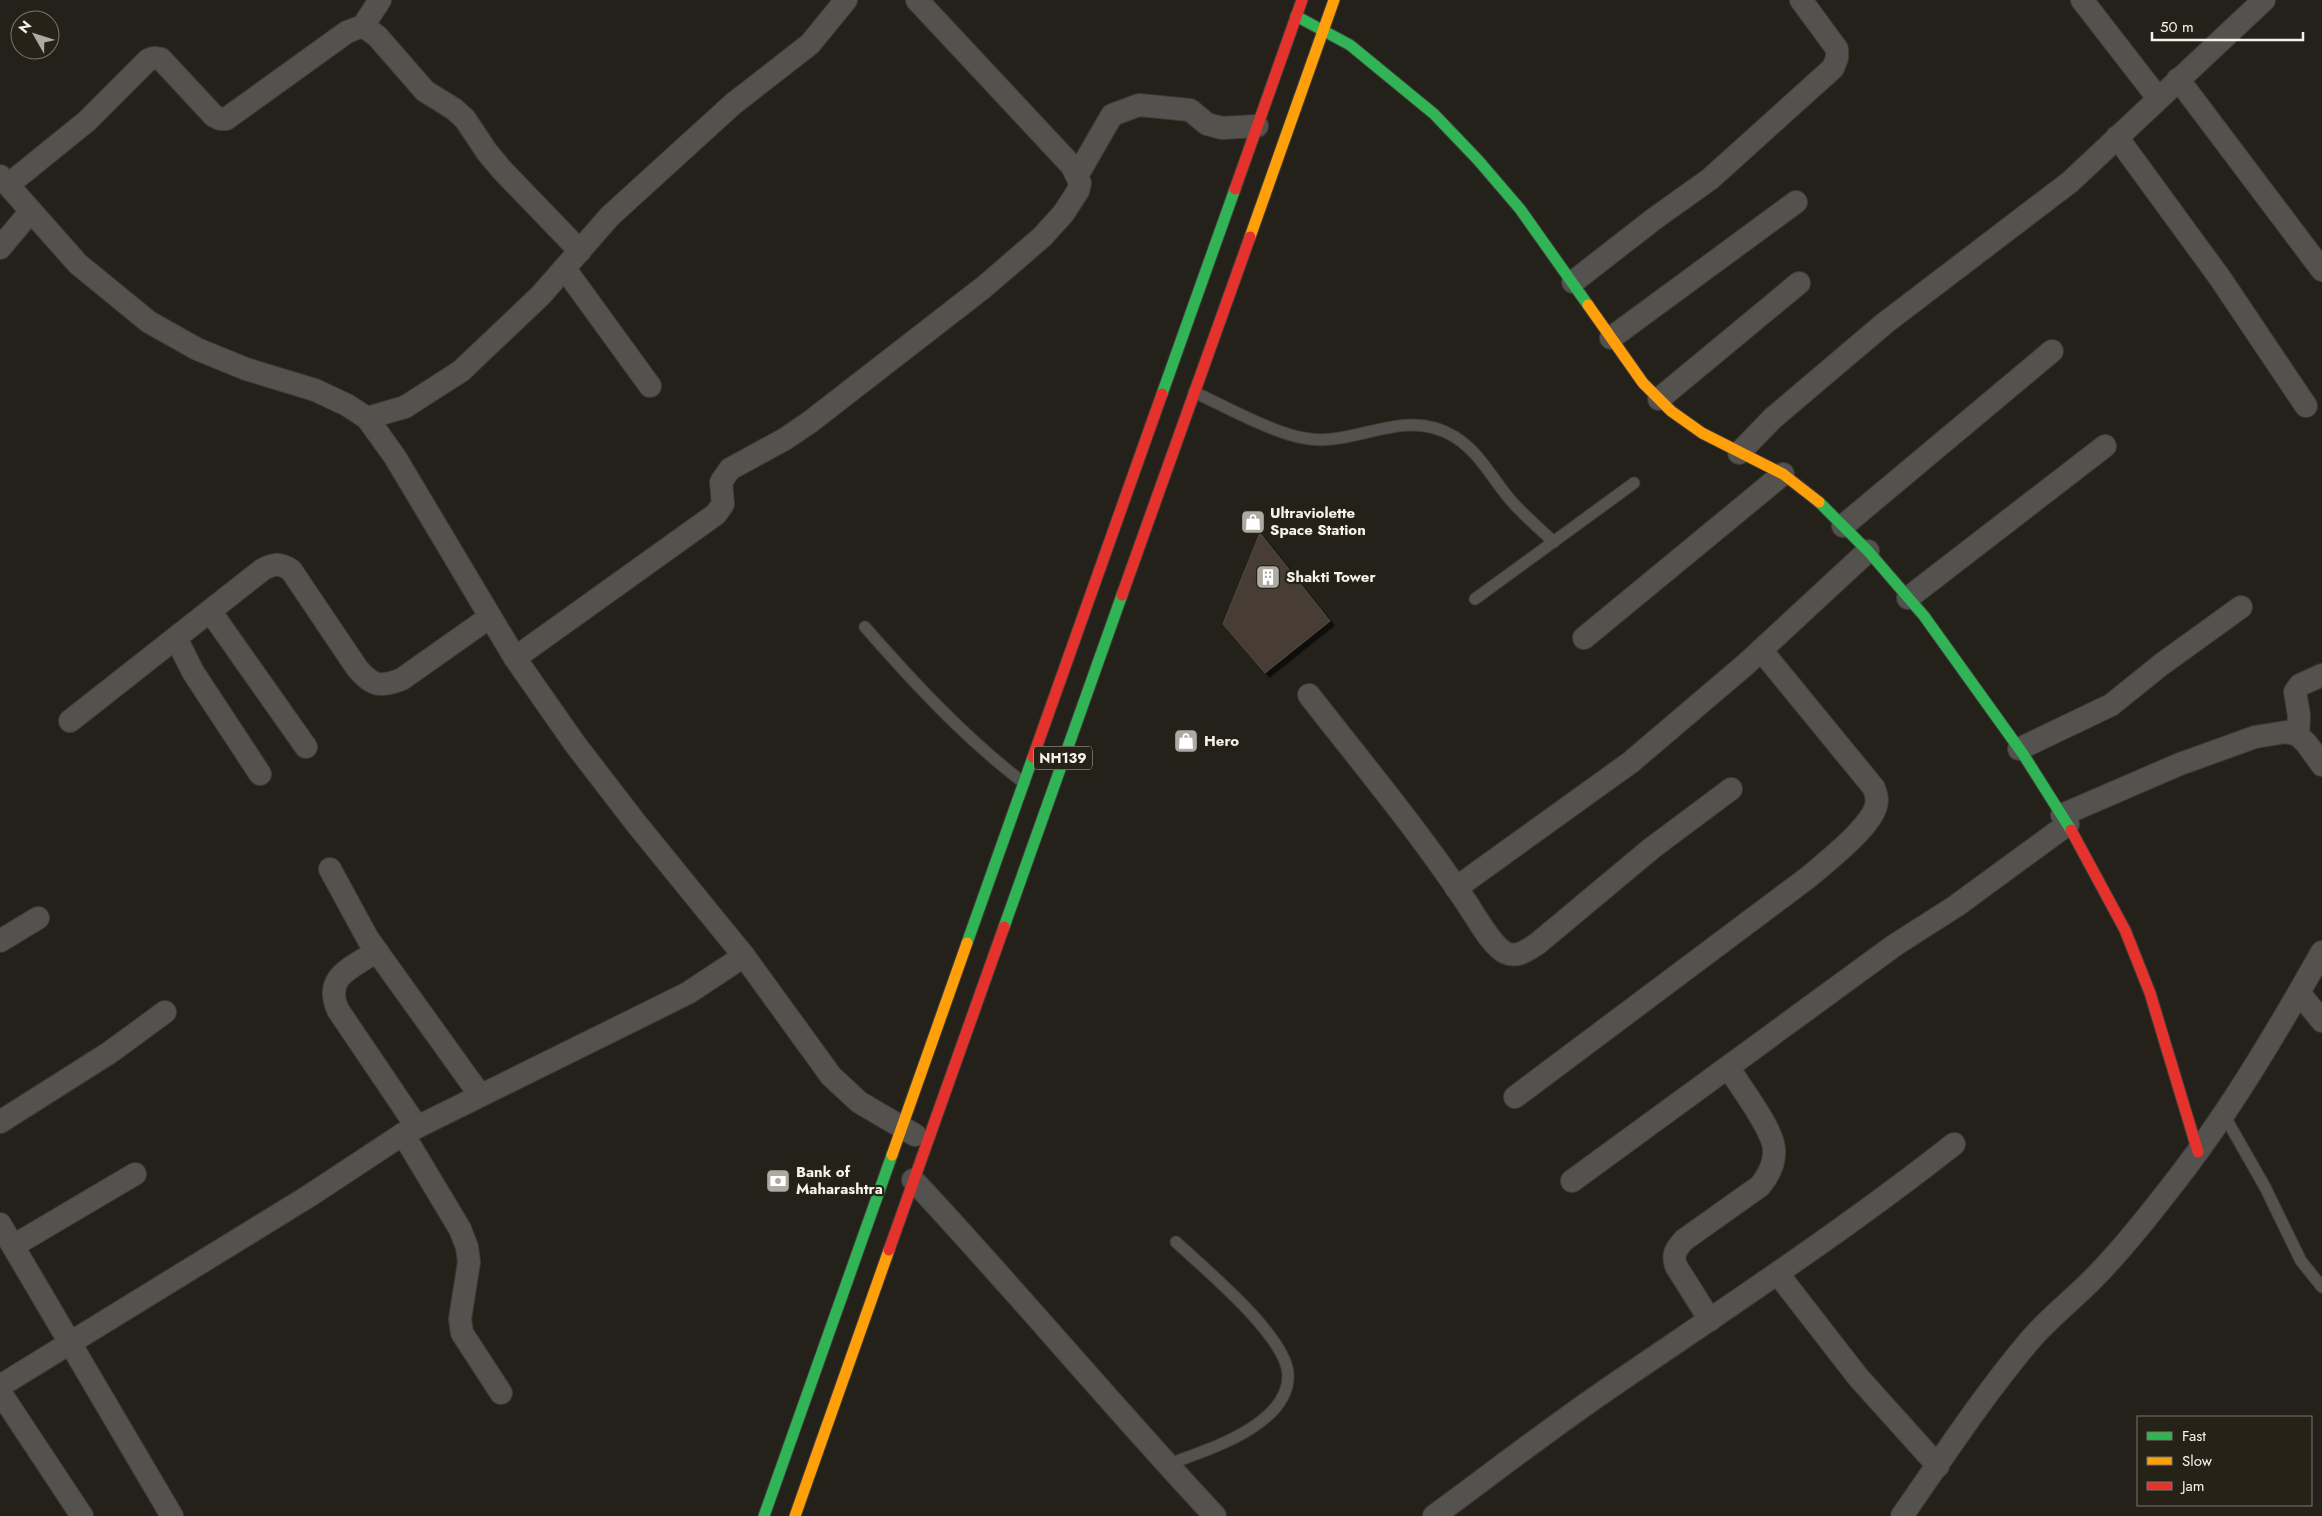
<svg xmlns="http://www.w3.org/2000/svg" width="2322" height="1516" viewBox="0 0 2322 1516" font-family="Jost,sans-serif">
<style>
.building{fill:#463e34;stroke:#4e4b45;filter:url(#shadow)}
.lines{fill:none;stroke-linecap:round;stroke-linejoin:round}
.lane-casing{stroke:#3f3c38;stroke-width:13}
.street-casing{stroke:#3f3c38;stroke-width:24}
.fast-casing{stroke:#3f3c38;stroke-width:13}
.slow-casing{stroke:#3f3c38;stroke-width:13}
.jam-casing{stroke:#3f3c38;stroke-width:13}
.lane{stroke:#54524e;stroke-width:11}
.street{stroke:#54524e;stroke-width:22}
.fast{stroke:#30b455;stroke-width:11}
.slow{stroke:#ff9f0a;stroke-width:11}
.jam{stroke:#e5322d;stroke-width:11}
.labels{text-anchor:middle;stroke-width:4.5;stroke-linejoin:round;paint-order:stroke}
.shield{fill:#272217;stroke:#b8b4ac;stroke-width:1}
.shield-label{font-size:14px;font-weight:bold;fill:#f6f3ec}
.poi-label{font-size:15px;font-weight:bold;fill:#f6f3ec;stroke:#272217;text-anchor:start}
</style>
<defs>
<filter id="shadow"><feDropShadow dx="4.5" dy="4.5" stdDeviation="0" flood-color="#0009"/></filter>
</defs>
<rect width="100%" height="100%" fill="#24211a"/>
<polygon class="building" points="1260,533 1330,621 1265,673 1223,624"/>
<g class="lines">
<defs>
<g id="lane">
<path d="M 1194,392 C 1224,406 1278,436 1310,439 C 1360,445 1405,406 1455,437 C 1482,454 1494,483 1515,505 C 1527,518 1541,530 1554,542"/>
<polyline points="1475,599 1634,483"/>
<path d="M 865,627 C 913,682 966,739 1024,783"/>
<polyline points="2224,1115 2265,1187 2301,1261 2322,1287"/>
<path d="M 1167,1465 C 1198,1453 1234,1442 1260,1422 C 1276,1410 1289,1395 1288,1374 C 1286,1336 1205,1269 1176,1242"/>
</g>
<g id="street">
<polyline points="2082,0 2158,98"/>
<polyline points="363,26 380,0"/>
<polyline points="2178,79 2322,270"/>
<polyline points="2117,137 2220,278 2306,406"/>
<polyline points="1078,174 1112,115 1139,105 1190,110 1207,124 1222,128 1257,126"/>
<polyline points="0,176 78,264 149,322 197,349 246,369 315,390 347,405 367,418 395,457 515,658 575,744 635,822 744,956 831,1076 859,1102 915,1135"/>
<polyline points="8,185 87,121 148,60 154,58 161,59 214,116 220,119 226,119 347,32 363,26 377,36 425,91 454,109 465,119 487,152 502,170 580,251"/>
<polyline points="0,248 31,211"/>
<polyline points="565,269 650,386"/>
<polyline points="1573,282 1654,219 1710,179 1833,68 1837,58 1837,49 1801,0"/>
<polyline points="1611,338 1796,202"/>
<polyline points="1659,399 1799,283"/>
<polyline points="367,418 405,407 461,371 541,295 610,216 733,104 810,44 846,0"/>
<polyline points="1739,453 1773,418 1885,323 2070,182 2264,0"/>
<polyline points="1843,526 2052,351"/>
<polyline points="1908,598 2105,446"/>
<polyline points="210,611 306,747"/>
<polyline points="176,638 193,672 260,774"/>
<polyline points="1584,638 1783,474"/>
<polyline points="515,658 716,514 723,504 721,482 730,469 785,439 810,422 984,287 1042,237 1063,214 1078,191 1080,183 1072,166 917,0"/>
<path d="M 1309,695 C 1362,763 1418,830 1466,902 C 1475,915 1492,947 1506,953 C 1518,958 1527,950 1537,944 L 1652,848 L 1731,789"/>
<path d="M 70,721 L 262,570 C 274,563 280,563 291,570 L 357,668 C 372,686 380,688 402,679 L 490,617"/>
<polyline points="2298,735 2299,715 2295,692 2300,685 2322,675"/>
<polyline points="2019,749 2111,705 2162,664 2241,607"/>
<polyline points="2062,815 2180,764 2255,737 2286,732 2298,735 2307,744 2322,765"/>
<polyline points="330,869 368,939 480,1095"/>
<polyline points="1456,888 1631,762 1745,665 1868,551"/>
<polyline points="0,941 38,918"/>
<path d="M 377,951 C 352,968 323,976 338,1010 L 417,1127"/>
<polyline points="2300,994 2322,1021"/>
<path d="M 1515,1097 L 1810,876 C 1827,861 1870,828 1876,806 C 1878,799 1876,794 1874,788 L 1761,650"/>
<polyline points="0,1122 109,1053 165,1012"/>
<polyline points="403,1134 460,1229 467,1247 469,1262 460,1319 462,1333 501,1393"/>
<path d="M 913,1180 C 1016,1290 1112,1406 1215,1516"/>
<polyline points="1572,1181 1895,945 1956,906 2068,824"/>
<polyline points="0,1224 172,1516"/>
<polyline points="13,1246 135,1174"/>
<polyline points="1778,1274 1858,1377 1938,1466"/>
<path d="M 1710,1320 L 1676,1266 C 1672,1254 1676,1249 1684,1240 L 1760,1186 C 1769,1175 1775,1164 1774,1150 C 1774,1130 1740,1087 1729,1068"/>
<polyline points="0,1386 309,1196 403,1134 688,993 744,956"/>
<polyline points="0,1392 82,1516"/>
<path d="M 1434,1516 C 1494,1472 1553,1426 1615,1384 C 1729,1306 1845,1230 1954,1144"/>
<path d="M 1902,1516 C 1943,1457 1985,1393 2031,1339 C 2049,1318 2071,1301 2091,1281 C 2118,1254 2143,1223 2167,1192 C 2226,1118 2275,1035 2322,952"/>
</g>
<g id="fast">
<polyline points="1296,16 1350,45 1434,114 1478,160 1520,209 1588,305"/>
<polyline points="1162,394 1235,189"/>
<polyline points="1819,502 1868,551 1924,616 2023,754 2071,830"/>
<polyline points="1004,927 1122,595"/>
<polyline points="967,943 1033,757"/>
<polyline points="764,1516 892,1155"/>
</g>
<g id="slow">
<polyline points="1250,237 1334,0"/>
<polyline points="1588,305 1643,383 1671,411 1702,433 1783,474 1819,502"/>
<polyline points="892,1155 967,943"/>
<polyline points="795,1516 889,1250"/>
</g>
<g id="jam">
<polyline points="1235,189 1302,0"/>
<polyline points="1122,595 1250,237"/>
<polyline points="1033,757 1162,394"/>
<polyline points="2071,830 2125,930 2150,993 2198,1152"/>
<polyline points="889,1250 1004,927"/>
</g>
</defs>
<use href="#lane" class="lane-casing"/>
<use href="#street" class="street-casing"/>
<use href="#fast" class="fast-casing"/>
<use href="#slow" class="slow-casing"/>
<use href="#jam" class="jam-casing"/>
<use href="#lane" class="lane"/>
<use href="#street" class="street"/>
<use href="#fast" class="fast"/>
<use href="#slow" class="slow"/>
<use href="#jam" class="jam"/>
</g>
<defs>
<symbol id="shop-square" viewBox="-11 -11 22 22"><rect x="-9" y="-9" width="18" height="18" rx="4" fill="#acaaa2" stroke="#272217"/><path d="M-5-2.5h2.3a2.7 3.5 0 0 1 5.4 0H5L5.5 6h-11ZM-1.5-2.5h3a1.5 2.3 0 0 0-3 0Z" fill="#fff"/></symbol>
<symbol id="building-square" viewBox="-11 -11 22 22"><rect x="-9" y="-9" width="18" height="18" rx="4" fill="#acaaa2" stroke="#272217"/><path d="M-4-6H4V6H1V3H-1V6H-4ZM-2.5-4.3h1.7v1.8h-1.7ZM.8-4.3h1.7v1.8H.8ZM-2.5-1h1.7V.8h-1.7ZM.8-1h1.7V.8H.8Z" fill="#fff"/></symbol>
<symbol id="bank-square" viewBox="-11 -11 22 22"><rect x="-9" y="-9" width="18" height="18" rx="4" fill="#acaaa2" stroke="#272217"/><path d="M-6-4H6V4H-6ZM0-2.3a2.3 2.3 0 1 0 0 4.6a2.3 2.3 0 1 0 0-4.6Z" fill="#fff"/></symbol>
</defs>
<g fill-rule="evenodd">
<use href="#shop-square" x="1239" y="508" width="28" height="28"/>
<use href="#building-square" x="1254" y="563" width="28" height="28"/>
<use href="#shop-square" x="1172" y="727" width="28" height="28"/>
<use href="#bank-square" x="764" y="1167" width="28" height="28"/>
</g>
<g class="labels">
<rect class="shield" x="1034" y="746.5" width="58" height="23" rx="4"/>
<g class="shield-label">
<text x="1063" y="763">NH139</text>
</g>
<g class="poi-label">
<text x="1270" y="518">Ultraviolette<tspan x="1270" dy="17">Space Station</tspan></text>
<text x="1286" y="582">Shakti Tower</text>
<text x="1204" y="746">Hero</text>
<text x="796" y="1177">Bank of<tspan x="796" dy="17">Maharashtra</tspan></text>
</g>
</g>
<rect x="2137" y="1416" width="175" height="90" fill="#272217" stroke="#7a766c"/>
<rect x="2147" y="1432" width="25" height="8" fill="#30b455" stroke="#7a766c"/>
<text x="2182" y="1441" font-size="15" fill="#f6f3ec">Fast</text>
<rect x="2147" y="1457" width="25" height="8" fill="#ff9f0a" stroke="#7a766c"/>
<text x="2182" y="1466" font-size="15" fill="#f6f3ec">Slow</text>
<rect x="2147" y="1482" width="25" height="8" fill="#e5322d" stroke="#7a766c"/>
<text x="2182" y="1491" font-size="15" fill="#f6f3ec">Jam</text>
<g transform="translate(35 35) rotate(309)"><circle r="24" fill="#272217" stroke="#7a766c"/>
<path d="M0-4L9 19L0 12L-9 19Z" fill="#acaaa2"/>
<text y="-8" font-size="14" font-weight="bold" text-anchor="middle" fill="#f6f3ec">N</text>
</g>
<path d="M2152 32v8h151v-8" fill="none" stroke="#f6f3ec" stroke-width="2.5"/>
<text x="2160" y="32" font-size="15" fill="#f6f3ec" stroke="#272217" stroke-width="4" paint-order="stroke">50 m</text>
</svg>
